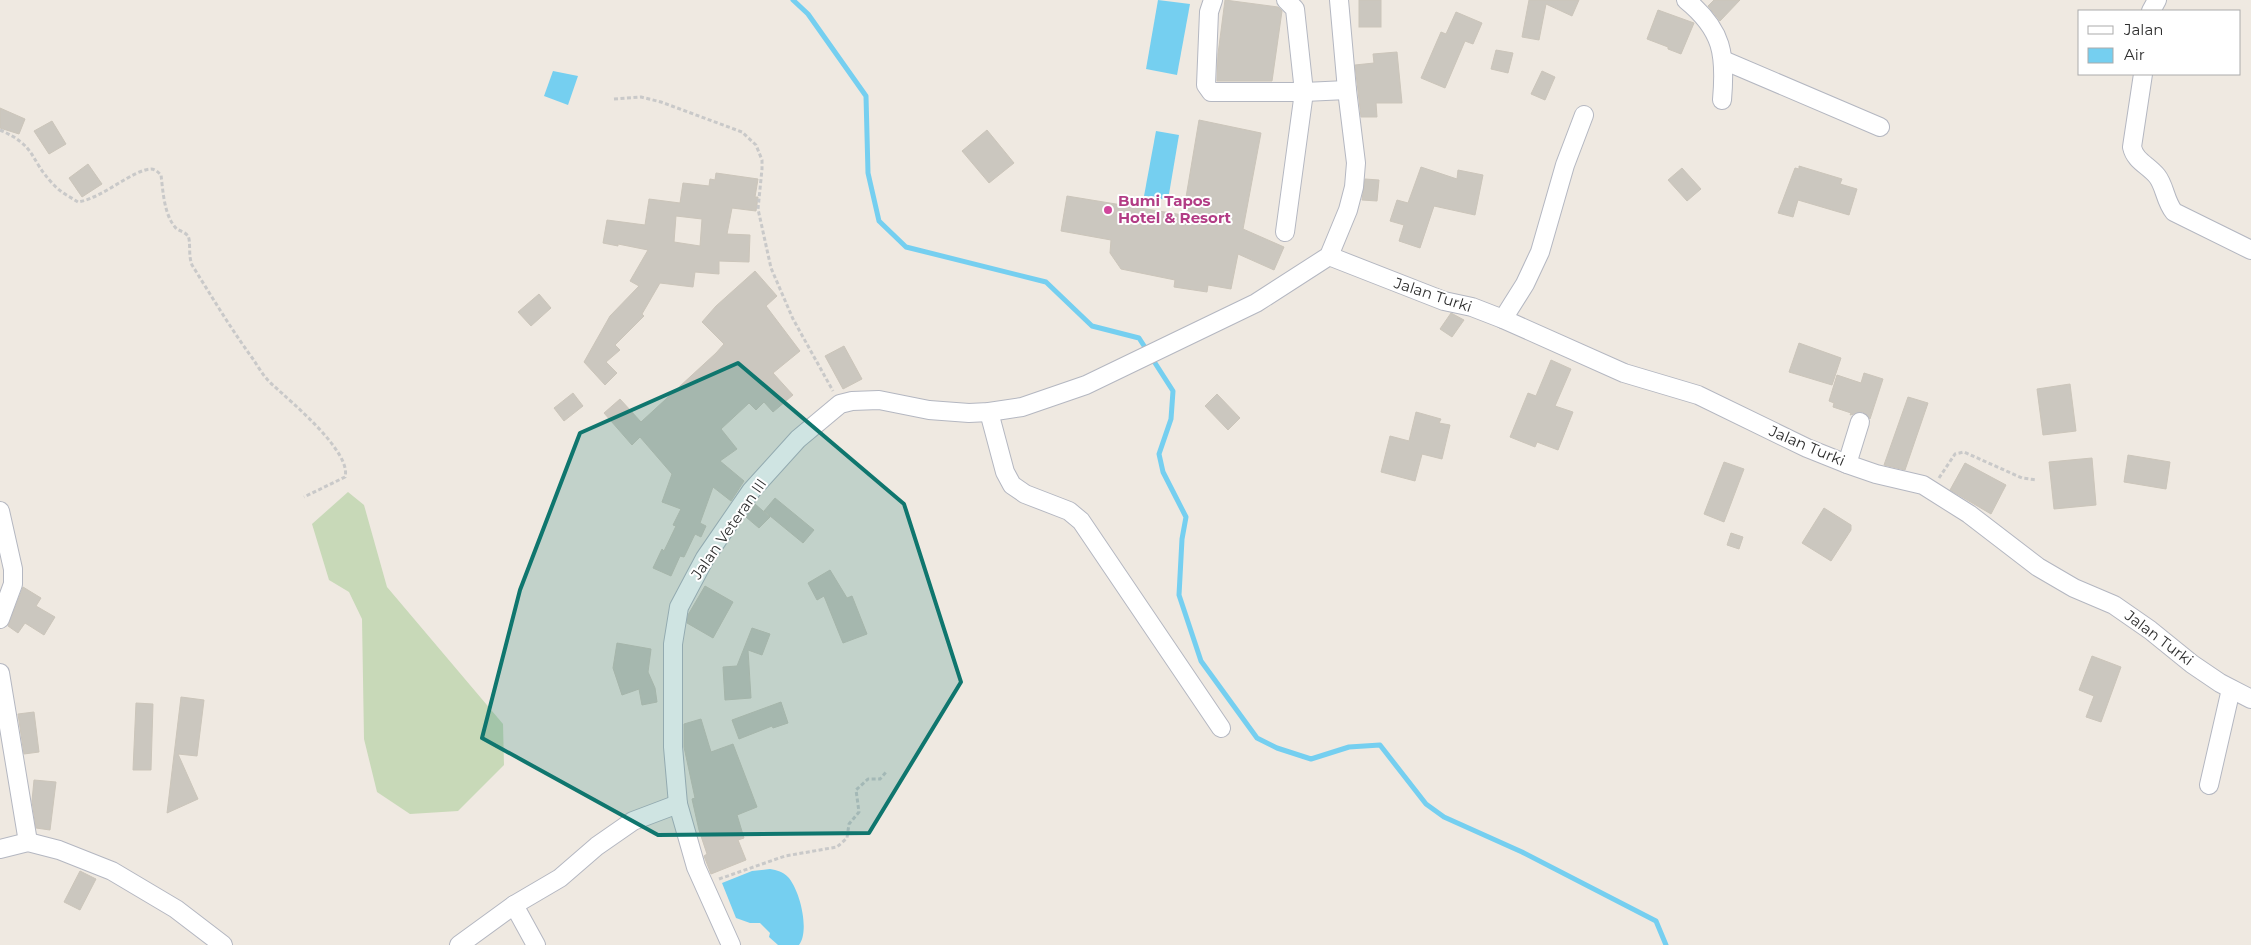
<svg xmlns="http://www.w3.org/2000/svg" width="2251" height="945" viewBox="0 0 2251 945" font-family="Montserrat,sans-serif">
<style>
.cemetery{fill:#c8d9b8}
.water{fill:#75cff0}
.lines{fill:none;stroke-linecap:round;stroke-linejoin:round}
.stream{stroke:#75cff0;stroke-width:5}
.building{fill:#cbc7bf;stroke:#cbc5ba;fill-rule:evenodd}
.minor-casing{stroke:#b4b7c1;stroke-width:20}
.path{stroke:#c9c9c9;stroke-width:3;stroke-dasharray:4 2.5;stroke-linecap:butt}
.minor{stroke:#fff;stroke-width:18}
.marked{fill:#0f766e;fill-opacity:0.2;stroke:#0f766e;stroke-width:4;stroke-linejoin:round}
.hotel-dot{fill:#d1479c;stroke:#fff;stroke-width:2}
.labels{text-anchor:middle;stroke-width:4;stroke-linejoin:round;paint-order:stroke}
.hotel-label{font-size:15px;font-weight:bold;fill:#b23c85;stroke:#fff;text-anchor:start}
.street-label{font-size:15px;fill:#2e2e2e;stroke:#fff}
</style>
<rect width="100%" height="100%" fill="#efe9e1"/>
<polygon class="cemetery" points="348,492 364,505 387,587 503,724 504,765 458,811 410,814 377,792 364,739 362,619 349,592 329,580 312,524"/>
<g class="water">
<polygon points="1158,0 1190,4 1177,75 1146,69"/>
<polygon points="553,71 578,76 568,105 544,96"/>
<polygon points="1156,131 1179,135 1168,200 1144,196"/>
<path d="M 770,869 C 777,870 783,872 788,877 C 800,890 810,931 799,945 L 778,945 L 769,937 L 770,933 L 760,923 L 750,923 L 736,918 L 722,883 L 752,871 Z"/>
</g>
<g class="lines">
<polyline class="stream" points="793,0 808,14 866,96 868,173 879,221 906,247 1046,282 1092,326 1139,338 1173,391 1171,419 1159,454 1163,472 1186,517 1182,539 1179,595 1201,661 1257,738 1277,748 1311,759 1349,747 1380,745 1426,804 1444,817 1522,852 1656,921 1666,945"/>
</g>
<g class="building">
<polygon points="1225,0 1278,7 1282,11 1272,81 1217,81 1218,54"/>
<rect x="1359" y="0" width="22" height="27"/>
<polygon points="1529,0 1579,0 1572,16 1546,4 1539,40 1522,37"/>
<polygon points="1714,0 1740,0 1720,21 1708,6"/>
<polygon points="1658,10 1694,23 1681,54 1668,49 1668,47 1647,39"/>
<polygon points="1456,12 1482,23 1473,44 1465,41 1445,88 1421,78 1441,32 1446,34"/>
<polygon points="1496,50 1513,53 1508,73 1491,69"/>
<polygon points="1397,52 1402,103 1376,103 1377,117 1361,117 1355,65 1374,63 1373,54"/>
<polygon points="1542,71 1555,77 1545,100 1531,94"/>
<polygon points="0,108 25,119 19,134 0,128"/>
<polygon points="1199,120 1261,133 1243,229 1284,247 1274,270 1238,254 1231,289 1208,285 1207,292 1174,287 1175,280 1121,269 1110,253 1111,240 1061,231 1067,196 1183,215"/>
<polygon points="52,121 66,144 49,154 34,131"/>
<polygon points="987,130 1014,163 989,183 962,151"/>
<polygon points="88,164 102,184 82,197 69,178"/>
<polygon points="1799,166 1842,179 1840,184 1857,189 1849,215 1798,200 1793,217 1778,213 1795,168 1799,169"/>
<polygon points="1421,167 1457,179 1458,170 1483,175 1475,215 1434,206 1420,248 1399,241 1404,225 1390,221 1397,200 1408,203"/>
<polygon points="1682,168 1701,189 1687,201 1668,180"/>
<path d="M 716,173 L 758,179 L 755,197 L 758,197 L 756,211 L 732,208 L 727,234 L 750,235 L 749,262 L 719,261 L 719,274 L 695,272 L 693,287 L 660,283 L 642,314 L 644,316 L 615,345 L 620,350 L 606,362 L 617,373 L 605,385 L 584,362 L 610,316 L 639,286 L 630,281 L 648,250 L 618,244 L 618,246 L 603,243 L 607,220 L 645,225 L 649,199 L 680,203 L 683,183 L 709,186 L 710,179 L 715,180 ZM 676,216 L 702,219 L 700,246 L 674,242 Z"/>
<polygon points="1365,179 1379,180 1377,201 1362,200"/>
<polygon points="755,271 777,296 766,306 800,351 773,373 793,395 773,412 764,402 756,410 749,403 721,429 737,449 720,461 744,481 731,501 713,487 700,523 706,526 701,537 695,534 684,557 680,556 671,576 653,568 662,549 664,551 676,526 673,525 681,509 662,502 672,474 640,437 632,445 604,413 620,399 641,422 716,353 724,344 702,322 716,306"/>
<polygon points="539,294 551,308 531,326 518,312"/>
<polygon points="1451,313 1464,320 1452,337 1440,329"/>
<polygon points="1799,343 1841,358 1832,385 1789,372"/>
<polygon points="844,346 862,379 843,389 825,356"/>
<polygon points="1551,360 1571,369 1555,406 1573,412 1558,450 1537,442 1535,447 1510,437 1528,393 1536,396"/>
<polygon points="1864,373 1883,379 1870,419 1863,412 1850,415 1851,413 1833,407 1834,403 1829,401 1837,375 1861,383"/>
<polygon points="2070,384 2076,431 2043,435 2037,389"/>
<polygon points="573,393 583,406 564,421 554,408"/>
<polygon points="1217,394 1240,418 1228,430 1205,406"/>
<polygon points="1908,397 1928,403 1905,470 1884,465"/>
<polygon points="1416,412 1441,419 1439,423 1450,425 1442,459 1422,454 1415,481 1381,472 1390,436 1409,441"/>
<polygon points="2128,455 2170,462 2166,489 2124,482"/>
<polygon points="2092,458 2096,505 2054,509 2049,462"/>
<polygon points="1724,462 1744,469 1724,522 1704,514"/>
<polygon points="1965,463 2006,485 1991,514 1950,490"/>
<polygon points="775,498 814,530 803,543 764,511"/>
<polygon points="755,504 770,517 759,528 746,517"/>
<polygon points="1824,508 1851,525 1851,530 1831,561 1802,543"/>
<polygon points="1731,533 1743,537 1739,549 1727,545"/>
<polygon points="830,570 847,598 852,596 867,634 843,643 824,596 817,600 808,583"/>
<polygon points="705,586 733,602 713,638 687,623 688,615"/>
<polygon points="23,587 41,598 36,606 55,617 44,635 25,623 18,633 8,626"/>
<polygon points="752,628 770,634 762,655 748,650 751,698 725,700 723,667 737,666"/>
<polygon points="617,643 651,649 648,672 655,688 657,702 642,705 639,689 622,695 613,668"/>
<polygon points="2092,656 2121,667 2101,722 2086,717 2094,696 2079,690"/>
<polygon points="181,697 204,700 197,756 178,754 198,799 167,813"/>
<polygon points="781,702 788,723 773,728 772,726 739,739 732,720"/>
<polygon points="136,703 153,704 151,770 133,770"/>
<polygon points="34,712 39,752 24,754 18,714"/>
<polygon points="701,719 711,752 733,744 757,807 737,815 744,838 738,840 746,860 711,874 704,856 707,854 699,830 692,799 695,798 684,747 684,724"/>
<polygon points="34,780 56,782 50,830 36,828 32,801"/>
<polygon points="80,871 96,879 80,910 64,902"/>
</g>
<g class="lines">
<defs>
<g id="minor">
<polyline points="1213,0 1209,12 1206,85 1211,92 1304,92 1347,90"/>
<path d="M 1686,0 C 1723,30 1726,55 1722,100"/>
<polyline points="2151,11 2157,0"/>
<polyline points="1723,60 1880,127"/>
<path d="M 2143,74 L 2132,147 C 2135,161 2148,165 2157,176 C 2165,186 2165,201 2174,212 L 2251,250"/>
<polyline points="1285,232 1304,92 1295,9 1286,0"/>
<polyline points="1329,256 1444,301 1472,307 1503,319 1624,373 1698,395 1807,448 1847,464 1876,474 1923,485 1969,514 2038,567 2074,588 2114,605 2150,630 2192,664 2220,683 2251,699"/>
<polyline points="1503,319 1525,284 1540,252 1565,165 1584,115"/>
<polyline points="989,412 1005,472 1012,485 1025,494 1069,511 1081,521 1221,728"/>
<polyline points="1847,464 1860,422"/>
<polyline points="0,511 13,569 13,584 0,619"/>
<polyline points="0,673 28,842"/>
<polyline points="2209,785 2231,689"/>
<polyline points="0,849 28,842 59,850 112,871 176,909 223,945"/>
<polyline points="514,905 536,945"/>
<polyline points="459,945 514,905 560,878 597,846 633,821 678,804"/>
<polyline points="731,945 696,867 678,804 673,747 673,644 679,607 705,558 751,491 798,439 840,404 852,401 879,400 929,410 969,413 989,412 1022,407 1086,385 1256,303 1329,256 1348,210 1354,187 1356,163 1347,90 1339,0"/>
</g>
</defs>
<use href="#minor" class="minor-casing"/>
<g class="path">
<polyline points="614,99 641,97 661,102 742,132 756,145 762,160 762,169 758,209 771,268 793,319 833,391"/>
<path d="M 0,130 C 37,146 29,159 53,184 C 60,192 70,197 78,202 C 103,198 132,170 151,169 C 155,169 158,172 161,175 C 163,191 164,214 175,227 C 178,231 184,231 188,236 C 191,241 188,255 192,265 C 212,297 231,329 253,359 C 259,368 265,379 274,386 C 291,402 352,452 345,477 L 304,497"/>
<polyline points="1939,478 1955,454 1964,452 2022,478 2037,480"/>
<polyline points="719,879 785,856 837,847 847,838 849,824 859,812 856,790 868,779 880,779 887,771"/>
</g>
<use href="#minor" class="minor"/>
</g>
<path class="marked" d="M 738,363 L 904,504 L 961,682 L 869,833 L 658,835 L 482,738 L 520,590 L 580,433 Z"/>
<circle class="hotel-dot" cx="1108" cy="210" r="5"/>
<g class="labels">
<g class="hotel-label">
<text x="1118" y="206">Bumi Tapos<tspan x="1118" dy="17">Hotel &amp; Resort</tspan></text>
</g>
<g class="street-label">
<text transform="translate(1433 295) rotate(18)" y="5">Jalan Turki</text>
<text transform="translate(1807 446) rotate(23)" y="5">Jalan Turki</text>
<text transform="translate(729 529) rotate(-55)" y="5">Jalan Veteran III</text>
<text transform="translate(2159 638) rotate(37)" y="5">Jalan Turki</text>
</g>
</g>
<rect x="2078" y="10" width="162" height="65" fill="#ffffff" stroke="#ababab"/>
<rect x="2088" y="26" width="25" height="8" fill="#ffffff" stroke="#ababab"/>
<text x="2124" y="35" font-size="15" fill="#2e2e2e">Jalan</text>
<rect x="2088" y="48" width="25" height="15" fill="#75cff0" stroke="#ababab"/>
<text x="2124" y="60" font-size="15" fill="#2e2e2e">Air</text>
</svg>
